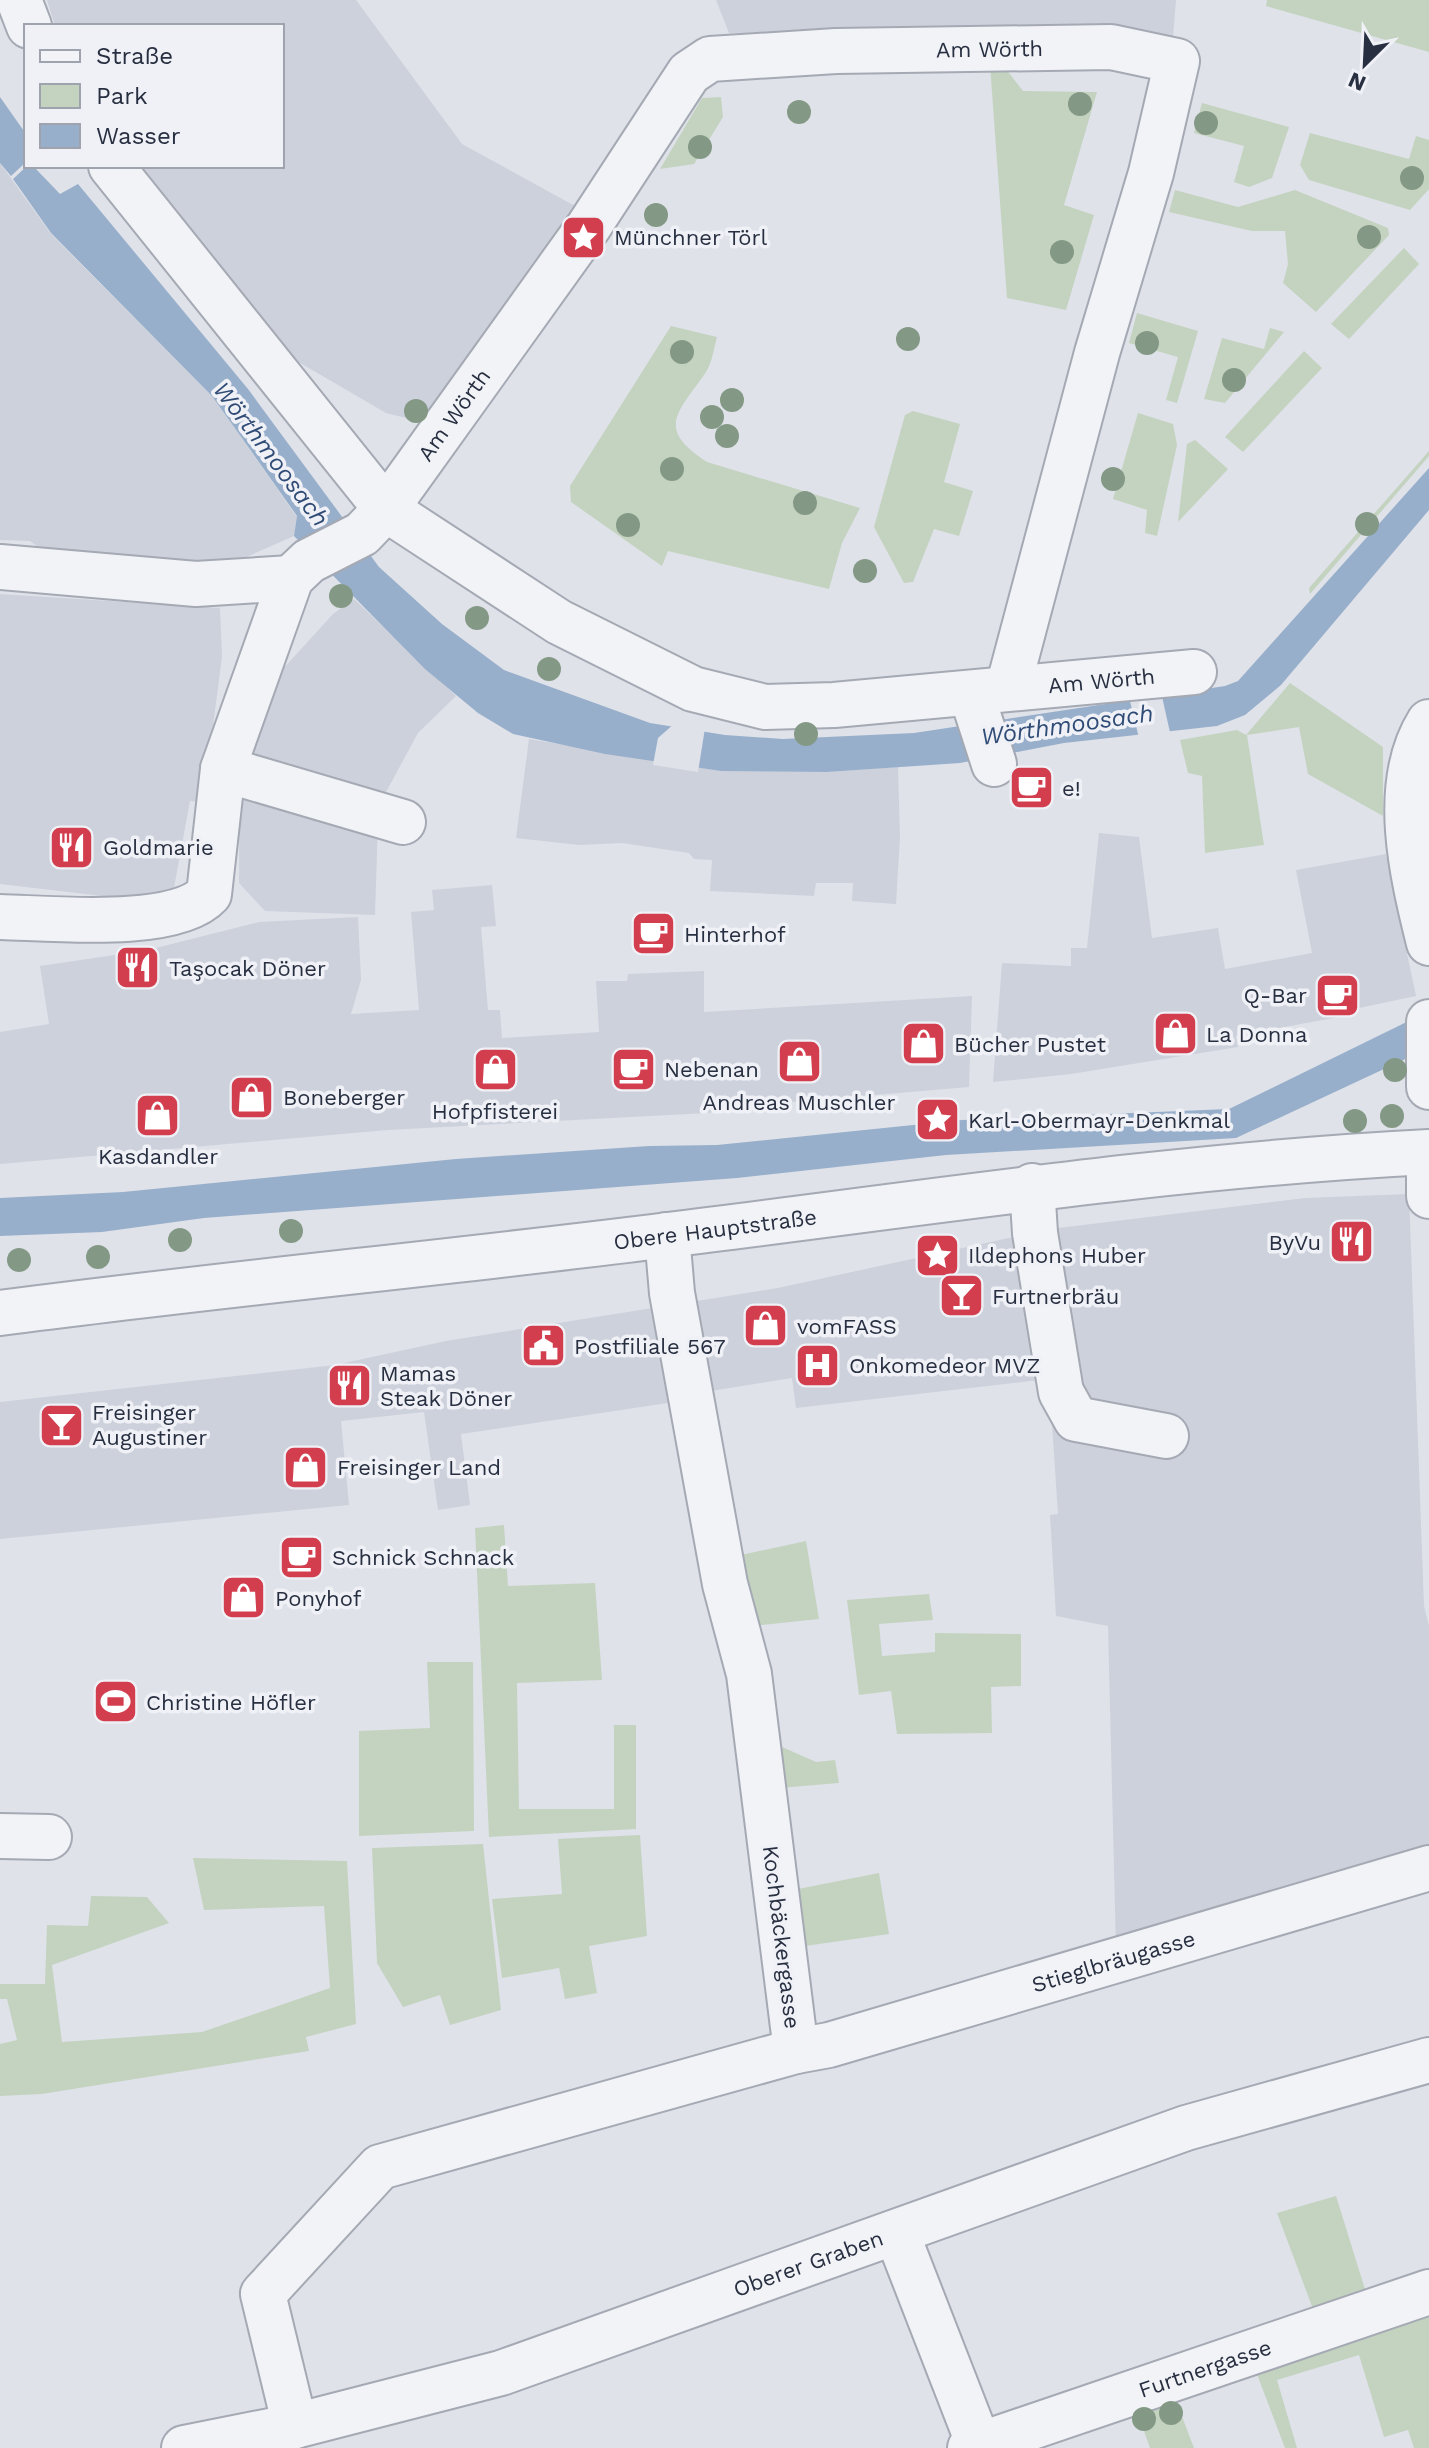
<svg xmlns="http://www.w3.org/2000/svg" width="1429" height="2448" viewBox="0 0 1429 2448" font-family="'Work Sans',sans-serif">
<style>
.built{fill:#cdd1db}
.green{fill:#c4d3c0}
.water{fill:#98afcb}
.pier{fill:#dfe2e9}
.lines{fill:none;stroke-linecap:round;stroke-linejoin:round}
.minor-casing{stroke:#a4a9b3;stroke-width:48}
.minor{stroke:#f2f3f7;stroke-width:44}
.tree{fill:#849985}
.labels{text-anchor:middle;stroke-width:7;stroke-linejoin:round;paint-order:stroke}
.street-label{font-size:22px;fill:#272f41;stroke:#eff1f6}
.poi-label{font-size:22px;fill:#272f41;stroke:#eff1f6;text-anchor:start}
.water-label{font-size:24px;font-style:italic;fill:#304c76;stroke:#eff1f6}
</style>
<rect width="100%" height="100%" fill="#dfe2e9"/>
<g class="built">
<polygon points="47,0 356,0 462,144 584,211 493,344 418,421 386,413 283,353 138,166 282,166 282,26 55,26"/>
<polygon points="716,0 1176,0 1173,37 1040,28 729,33"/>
<polygon points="0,163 51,234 212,396 297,517 294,536 205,575 52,557 30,541 0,540"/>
<polygon points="0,594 220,608 222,657 203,802 190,801 171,904 0,884"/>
<polygon points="354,599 456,696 418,733 385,794 378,822 375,915 265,911 239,883 240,746 282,670 333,614"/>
<polygon points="529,739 721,771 827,772 898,767 900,837 896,904 852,901 853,883 816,883 814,896 710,891 712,860 694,859 689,853 622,843 579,845 516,838"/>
<polygon points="1099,833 1139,837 1152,938 1218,928 1225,969 1312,953 1296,870 1386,854 1416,996 1354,1009 1355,1014 1236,1036 1238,1047 1071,1074 993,1082 1002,963 1071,966 1071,948 1087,948"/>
<polygon points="492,885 496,926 481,927 488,1010 500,1010 502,1038 599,1032 596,981 627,981 628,974 704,971 704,1012 972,996 969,1087 768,1104 707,1113 388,1130 0,1164 0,1032 49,1024 40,966 148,950 259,922 358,917 361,980 351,1014 419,1010 411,912 434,910 432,890"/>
<polygon points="1409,1194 1424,1606 1429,1626 1429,1853 1116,1950 1108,1626 1056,1616 1050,1515 1058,1514 1049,1379 796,1408 792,1378 698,1393 681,1401 461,1434 470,1505 438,1510 424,1412 341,1421 349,1505 0,1539 0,1402 335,1365 446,1341 778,1288 1050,1229 1305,1198"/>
</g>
<g class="green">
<polygon points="1267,0 1429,0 1429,52 1266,6"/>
<polygon points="1002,64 1023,91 1097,92 1064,205 1094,215 1066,310 1007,298 990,65"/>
<polygon points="721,97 723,117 694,164 660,169 702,98"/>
<polygon points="1202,103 1289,127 1272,178 1249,187 1234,182 1244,146 1194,133"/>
<polygon points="1310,133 1409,159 1416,136 1429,140 1429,189 1410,210 1309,180 1300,165"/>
<polygon points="1175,190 1238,207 1295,190 1388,228 1389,235 1316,312 1283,283 1288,264 1285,231 1252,231 1169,212"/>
<polygon points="1404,248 1419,264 1349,339 1331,324"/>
<polygon points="1137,313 1198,331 1177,403 1166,400 1178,357 1129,343"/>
<path d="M 671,326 L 717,337 C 714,348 712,363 706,372 C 679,412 654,428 707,462 L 860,508 L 842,543 L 829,589 L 668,551 L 662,566 L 571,502 L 570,486 Z"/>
<polygon points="1270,328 1284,332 1225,403 1204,399 1222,338 1264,349"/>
<polygon points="1304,351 1322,368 1243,452 1225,437"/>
<polygon points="913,411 960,424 944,482 973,491 959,536 934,529 913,582 904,583 874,527 905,415"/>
<polygon points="1138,413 1173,424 1177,445 1157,536 1145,533 1147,510 1113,499"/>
<polygon points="1195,440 1228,469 1178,522 1187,444"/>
<polygon points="1429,451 1429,456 1310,594 1309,588"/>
<polygon points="1290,683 1383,747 1383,816 1308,774 1299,727 1247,735 1264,845 1205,853 1202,776 1188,773 1180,740 1237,730 1246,735"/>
<polygon points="504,1525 508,1586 595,1583 602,1680 517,1683 519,1809 614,1809 614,1725 636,1725 636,1829 489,1837 475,1528"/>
<polygon points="806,1541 819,1619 753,1626 741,1555"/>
<polygon points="929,1594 933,1620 879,1624 882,1656 935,1652 935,1633 1021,1634 1021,1686 991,1687 992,1733 897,1734 891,1691 859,1695 847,1600"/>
<polygon points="427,1662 473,1662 474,1831 359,1836 359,1731 430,1728"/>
<polygon points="773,1743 816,1762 835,1760 839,1783 779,1788"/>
<polygon points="640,1835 647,1936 589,1946 597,1993 565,1999 559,1968 502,1978 492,1899 562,1894 558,1839"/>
<polygon points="483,1844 501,2010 450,2025 440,1995 403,2007 377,1963 372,1848"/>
<polygon points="193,1858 347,1861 356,2024 306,2037 309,2051 42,2094 0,2096 0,2044 17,2040 7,1999 0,1999 0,1984 45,1984 47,1925 88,1926 91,1896 147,1897 169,1923 52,1965 62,2042 202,2032 330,1988 324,1906 204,1910"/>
<polygon points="879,1873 889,1934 805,1946 793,1890"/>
<polygon points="1336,2196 1368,2299 1316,2317 1277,2213"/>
<polygon points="1429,2312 1429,2448 1414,2448 1408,2430 1384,2437 1359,2355 1277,2380 1297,2448 1285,2448 1255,2369"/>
<polygon points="1176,2401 1194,2448 1150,2448 1138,2414"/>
</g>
<g class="water">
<polygon points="0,97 26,134 25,163 11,176 0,163"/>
<polygon points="27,166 35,168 60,194 78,184 248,389 379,567 442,624 504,670 650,723 725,735 783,739 914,733 1225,686 1238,681 1429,468 1429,510 1281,685 1245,715 1217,726 1064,743 960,763 827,772 721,771 605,754 513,734 478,713 425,669 294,536 297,516 212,396 51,233 13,179"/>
<polygon points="1429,1011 1429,1048 1236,1138 946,1155 737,1178 204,1218 102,1232 0,1236 0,1198 123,1192 456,1159 649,1146 717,1145 962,1120 1229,1109"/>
</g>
<g class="pier">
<polygon points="1161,692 1171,737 1139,738 1129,697"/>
<polygon points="675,723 705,728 698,772 653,765 658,738"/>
</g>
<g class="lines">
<defs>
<g id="minor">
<polyline points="19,0 29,26"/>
<path id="s1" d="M 111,166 L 386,509 L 559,622 L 693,689 L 765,707 L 834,705 L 1194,672"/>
<polyline points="0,567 196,584 291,578"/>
<polyline points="971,693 994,764"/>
<path d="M 1429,722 C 1390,784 1412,875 1429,943"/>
<polyline points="223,769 403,822"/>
<path id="s2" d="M 0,917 C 49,918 175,931 209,894 L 223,769 L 291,578 L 309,561 L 362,534 L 386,509 L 589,226 L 689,73 L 710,59 L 836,51 L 1111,47 L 1177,61 L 1151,173 L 1097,353 L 1008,688"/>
<polyline points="1429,1022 1429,1087"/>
<polyline points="1429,1159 1429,1196"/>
<polyline points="1032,1186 1035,1233 1061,1392 1076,1419 1166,1436"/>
<path id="s3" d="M 0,1313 C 222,1284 445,1263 668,1235 C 921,1204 1173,1165 1429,1152"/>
<polyline points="0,1836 49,1837"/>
<path id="s4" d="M 796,2051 L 829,2045 L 1429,1868"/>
<polyline points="897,2234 979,2445"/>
<polyline points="295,2426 263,2294 380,2167 796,2051 749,1674 725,1584 672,1293 667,1235"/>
<path id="s5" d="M 184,2448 L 295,2426 L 501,2373 L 1186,2128 L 1429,2060"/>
<path id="s6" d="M 970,2448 L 1429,2292"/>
</g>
</defs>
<use href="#minor" class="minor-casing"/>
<use href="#minor" class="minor"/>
</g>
<g class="tree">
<circle cx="1080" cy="104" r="12"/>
<circle cx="799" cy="112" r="12"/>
<circle cx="1206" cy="123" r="12"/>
<circle cx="700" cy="147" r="12"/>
<circle cx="1412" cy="178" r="12"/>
<circle cx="656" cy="215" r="12"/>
<circle cx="1369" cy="237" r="12"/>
<circle cx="1062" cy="252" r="12"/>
<circle cx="908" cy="339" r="12"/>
<circle cx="1147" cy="343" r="12"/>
<circle cx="682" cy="352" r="12"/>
<circle cx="1234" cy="380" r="12"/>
<circle cx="732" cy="400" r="12"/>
<circle cx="416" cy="411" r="12"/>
<circle cx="712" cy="417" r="12"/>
<circle cx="727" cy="436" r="12"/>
<circle cx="672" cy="469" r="12"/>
<circle cx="1113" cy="479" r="12"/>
<circle cx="805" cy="503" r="12"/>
<circle cx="1367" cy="524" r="12"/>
<circle cx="628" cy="525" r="12"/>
<circle cx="865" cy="571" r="12"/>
<circle cx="341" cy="596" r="12"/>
<circle cx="477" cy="618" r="12"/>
<circle cx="549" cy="669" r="12"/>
<circle cx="806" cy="734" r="12"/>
<circle cx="1395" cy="1070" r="12"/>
<circle cx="1392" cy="1116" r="12"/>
<circle cx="1355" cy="1121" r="12"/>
<circle cx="291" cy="1231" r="12"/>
<circle cx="180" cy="1240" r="12"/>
<circle cx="98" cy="1257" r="12"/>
<circle cx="19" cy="1260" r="12"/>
<circle cx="1171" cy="2413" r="12"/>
<circle cx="1144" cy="2419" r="12"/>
</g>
<defs>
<symbol id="sight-square" viewBox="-11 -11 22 22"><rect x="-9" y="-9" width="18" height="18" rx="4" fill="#d33e4f" stroke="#eff1f6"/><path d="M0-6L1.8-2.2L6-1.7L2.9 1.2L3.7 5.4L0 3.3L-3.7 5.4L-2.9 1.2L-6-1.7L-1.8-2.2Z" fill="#fff"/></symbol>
<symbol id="cafe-square" viewBox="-11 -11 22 22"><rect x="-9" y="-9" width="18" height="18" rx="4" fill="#d33e4f" stroke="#eff1f6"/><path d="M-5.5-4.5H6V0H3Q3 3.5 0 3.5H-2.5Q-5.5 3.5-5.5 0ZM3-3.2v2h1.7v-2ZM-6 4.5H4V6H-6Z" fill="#fff"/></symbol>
<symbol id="restaurant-square" viewBox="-11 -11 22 22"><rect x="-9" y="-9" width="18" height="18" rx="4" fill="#d33e4f" stroke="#eff1f6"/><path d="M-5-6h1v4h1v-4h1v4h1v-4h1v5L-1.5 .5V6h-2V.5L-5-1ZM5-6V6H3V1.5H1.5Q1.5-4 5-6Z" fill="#fff"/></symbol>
<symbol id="shop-square" viewBox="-11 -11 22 22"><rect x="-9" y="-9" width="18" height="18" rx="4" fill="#d33e4f" stroke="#eff1f6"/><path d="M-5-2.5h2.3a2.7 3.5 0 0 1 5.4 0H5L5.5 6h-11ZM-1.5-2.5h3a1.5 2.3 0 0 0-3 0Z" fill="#fff"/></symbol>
<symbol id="bar-square" viewBox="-11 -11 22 22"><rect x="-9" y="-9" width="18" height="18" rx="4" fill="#d33e4f" stroke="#eff1f6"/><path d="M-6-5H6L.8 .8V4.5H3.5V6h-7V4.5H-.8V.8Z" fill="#fff"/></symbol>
<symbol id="civic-square" viewBox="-11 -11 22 22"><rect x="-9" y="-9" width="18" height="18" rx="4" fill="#d33e4f" stroke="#eff1f6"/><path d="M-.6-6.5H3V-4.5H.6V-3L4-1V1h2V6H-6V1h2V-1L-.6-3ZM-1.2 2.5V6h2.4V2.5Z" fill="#fff"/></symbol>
<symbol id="hospital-square" viewBox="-11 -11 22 22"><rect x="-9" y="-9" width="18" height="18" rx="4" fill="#d33e4f" stroke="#eff1f6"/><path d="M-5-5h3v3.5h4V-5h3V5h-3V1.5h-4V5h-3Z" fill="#fff"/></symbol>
<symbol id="stadium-square" viewBox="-11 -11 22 22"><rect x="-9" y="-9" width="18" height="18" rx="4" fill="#d33e4f" stroke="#eff1f6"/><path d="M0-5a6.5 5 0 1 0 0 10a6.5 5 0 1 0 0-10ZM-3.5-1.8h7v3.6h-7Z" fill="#fff"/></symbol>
</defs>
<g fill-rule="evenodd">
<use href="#sight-square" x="558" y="212" width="51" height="51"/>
<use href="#cafe-square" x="1006" y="762" width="51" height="51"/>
<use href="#restaurant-square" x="46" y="822" width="51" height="51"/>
<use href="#cafe-square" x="628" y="908" width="51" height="51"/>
<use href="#restaurant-square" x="112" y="942" width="51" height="51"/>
<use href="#cafe-square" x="1312" y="970" width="51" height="51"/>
<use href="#shop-square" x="1150" y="1008" width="51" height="51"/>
<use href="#shop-square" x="898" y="1018" width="51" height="51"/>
<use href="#shop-square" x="774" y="1036" width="51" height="51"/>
<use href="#cafe-square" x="608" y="1044" width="51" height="51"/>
<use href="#shop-square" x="470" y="1044" width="51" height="51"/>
<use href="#shop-square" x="226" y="1072" width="51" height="51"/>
<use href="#shop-square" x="132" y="1090" width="51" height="51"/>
<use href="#sight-square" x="912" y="1094" width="51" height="51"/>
<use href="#restaurant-square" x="1326" y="1216" width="51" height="51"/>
<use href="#sight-square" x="912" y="1230" width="51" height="51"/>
<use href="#bar-square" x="936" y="1270" width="51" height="51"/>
<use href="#shop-square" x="740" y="1300" width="51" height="51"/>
<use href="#civic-square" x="518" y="1320" width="51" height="51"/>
<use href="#hospital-square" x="792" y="1340" width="51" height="51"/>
<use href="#restaurant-square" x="324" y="1360" width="51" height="51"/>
<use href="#bar-square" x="36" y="1400" width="51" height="51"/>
<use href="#shop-square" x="280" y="1442" width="51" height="51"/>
<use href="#cafe-square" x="276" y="1532" width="51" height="51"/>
<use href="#shop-square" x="218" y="1572" width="51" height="51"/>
<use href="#stadium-square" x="90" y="1676" width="51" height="51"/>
</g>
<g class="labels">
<g class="street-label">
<text dy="8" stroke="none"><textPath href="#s2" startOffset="1498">Am Wörth</textPath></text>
<text dy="8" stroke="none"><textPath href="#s2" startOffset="778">Am Wörth</textPath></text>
<text dy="8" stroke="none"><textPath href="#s1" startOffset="1208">Am Wörth</textPath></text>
<text dy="8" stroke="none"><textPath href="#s3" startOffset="720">Obere Hauptstraße</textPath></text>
<text transform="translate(782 1937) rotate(83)" y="8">Kochbäckergasse</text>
<text dy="8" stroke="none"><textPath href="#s4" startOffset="330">Stieglbräugasse</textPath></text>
<text dy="8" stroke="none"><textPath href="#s5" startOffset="652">Oberer Graben</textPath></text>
<text dy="8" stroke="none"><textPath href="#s6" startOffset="248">Furtnergasse</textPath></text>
</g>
<g class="poi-label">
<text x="614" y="245">Münchner Törl</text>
<text x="1062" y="796">e!</text>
<text x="103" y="855">Goldmarie</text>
<text x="684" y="942">Hinterhof</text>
<text x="169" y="976">Taşocak Döner</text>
<text x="1307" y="1003" text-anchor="end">Q-Bar</text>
<text x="1206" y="1042">La Donna</text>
<text x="954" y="1052">Bücher Pustet</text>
<text x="664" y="1077">Nebenan</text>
<text x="283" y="1105">Boneberger</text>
<text x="799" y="1110" text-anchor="middle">Andreas Muschler</text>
<text x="495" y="1119" text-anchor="middle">Hofpfisterei</text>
<text x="968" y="1128">Karl-Obermayr-Denkmal</text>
<text x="158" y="1164" text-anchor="middle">Kasdandler</text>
<text x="1321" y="1250" text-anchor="end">ByVu</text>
<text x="968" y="1263">Ildephons Huber</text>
<text x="992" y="1304">Furtnerbräu</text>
<text x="797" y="1334">vomFASS</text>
<text x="574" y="1354">Postfiliale 567</text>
<text x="849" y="1373">Onkomedeor MVZ</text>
<text x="380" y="1381">Mamas<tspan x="380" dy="25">Steak Döner</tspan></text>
<text x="92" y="1420">Freisinger<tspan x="92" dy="25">Augustiner</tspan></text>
<text x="337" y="1475">Freisinger Land</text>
<text x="332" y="1565">Schnick Schnack</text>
<text x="275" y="1606">Ponyhof</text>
<text x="146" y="1710">Christine Höfler</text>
</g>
<g class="water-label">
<text transform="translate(271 454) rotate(53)" y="8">Wörthmoosach</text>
<text transform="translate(1067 725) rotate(-8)" y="8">Wörthmoosach</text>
</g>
</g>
<rect x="24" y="24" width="260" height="144" fill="#eff1f6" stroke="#9fa3ae" stroke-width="2"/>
<rect x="40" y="50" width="40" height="12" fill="#f2f3f7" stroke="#9fa3ae" stroke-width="2"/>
<text x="96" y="64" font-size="24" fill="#272f41">Straße</text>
<rect x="40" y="84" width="40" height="24" fill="#c4d3c0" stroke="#9fa3ae" stroke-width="2"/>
<text x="96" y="104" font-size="24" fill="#272f41">Park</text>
<rect x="40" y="124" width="40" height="24" fill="#98afcb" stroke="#9fa3ae" stroke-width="2"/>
<text x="96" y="144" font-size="24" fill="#272f41">Wasser</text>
<g transform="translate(1365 64) rotate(204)" stroke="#eff1f6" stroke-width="6" paint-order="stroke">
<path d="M0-6L14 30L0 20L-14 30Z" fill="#272f41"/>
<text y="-12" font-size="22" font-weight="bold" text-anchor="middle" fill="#272f41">N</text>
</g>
</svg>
